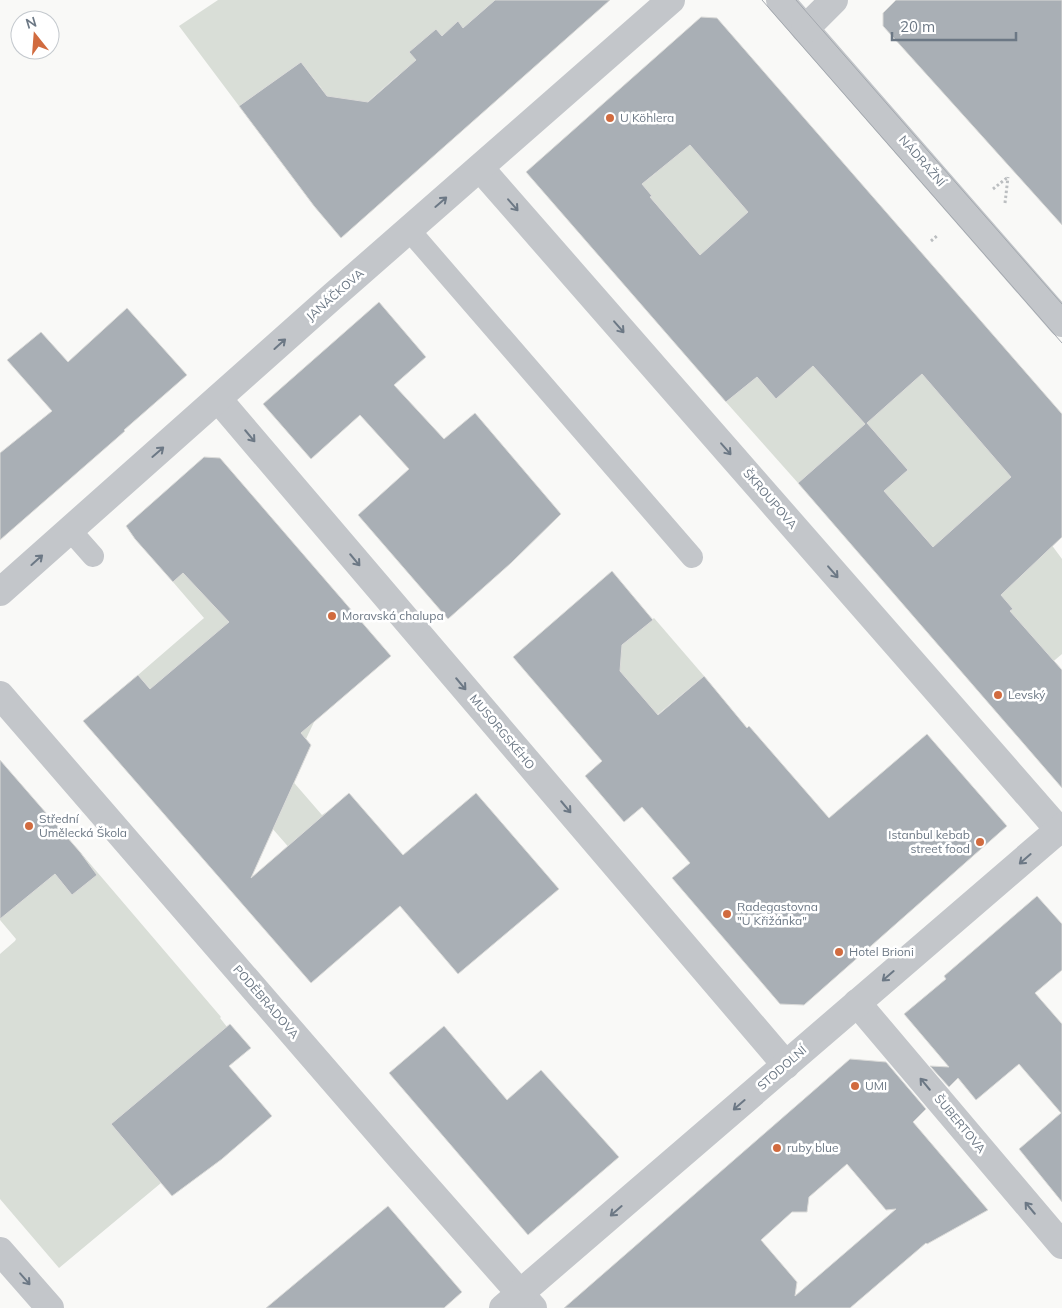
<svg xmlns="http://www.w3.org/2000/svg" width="1062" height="1308" viewBox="0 0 1062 1308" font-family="Mulish,sans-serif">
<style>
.green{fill:#d9ded7}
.building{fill:#a9afb5;stroke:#dbdbd9;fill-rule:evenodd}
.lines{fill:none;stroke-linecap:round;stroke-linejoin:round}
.path{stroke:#bbbec0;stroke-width:3;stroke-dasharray:2.5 2.5;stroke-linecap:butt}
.lane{stroke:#c3c6ca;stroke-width:22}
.street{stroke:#c3c6ca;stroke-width:28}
.tram{stroke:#a3a8ae;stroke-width:1}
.oneway{stroke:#6c7885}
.poi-dot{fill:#d16b3f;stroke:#fff;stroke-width:2}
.labels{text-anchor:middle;stroke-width:5;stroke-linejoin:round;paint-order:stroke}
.poi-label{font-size:12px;fill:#6c7885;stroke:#fff;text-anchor:start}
.street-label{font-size:12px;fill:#6c7885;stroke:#fff}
</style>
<rect width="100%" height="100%" fill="#f9f9f7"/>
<g class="green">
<polygon points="218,0 495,0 463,28 458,22 442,36 436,29 410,52 421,65 397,76 363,106 319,97 323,90 301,62 239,106 179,26"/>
<polygon points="697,122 709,167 742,205 753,208 700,255 677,228 668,225 671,221 650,197 652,196 642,184 656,173 651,167"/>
<polygon points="785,229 913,363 1039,508 1048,540 1062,559 1062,654 1036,676 1044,650 1010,611 1012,609 1001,595 1035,562 981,504 924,556 928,541 906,516 874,499 908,470 867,423 798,483 726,402 757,377 776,399"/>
<polygon points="183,573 312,677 335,704 315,720 306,739 250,732 322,815 328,811 299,859 138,675 204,618 173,582"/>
<polygon points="654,618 704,676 657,715 608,657"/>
<polygon points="80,852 221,1017 220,1018 227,1027 111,1124 161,1183 59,1268 0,1199 0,954 15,941 16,939 0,920 0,917 55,874 72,895"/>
</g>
<g class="building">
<polygon points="495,0 610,0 341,238 314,206 239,106 301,62 327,96 368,102 416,60 409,52 436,29 442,36 458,21 463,28"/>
<polygon points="896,0 1062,0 1062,225 883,26 883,13"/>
<path d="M 701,17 L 717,18 L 1062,414 L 1062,537 L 1001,595 L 1013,609 L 1010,611 L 1062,670 L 1062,788 L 798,483 L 865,424 L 813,366 L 776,399 L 757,377 L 726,402 L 526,172 ZM 690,145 L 748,212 L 700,255 L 650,197 L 652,196 L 642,184 ZM 922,374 L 1011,477 L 933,547 L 884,491 L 908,470 L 867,423 Z"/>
<polygon points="379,302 426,357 394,385 444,439 475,413 561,514 511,563 448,619 358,515 409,469 360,415 311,459 263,404"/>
<polygon points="127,308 187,375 124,430 125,431 0,540 0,453 52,411 7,360 41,332 68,362"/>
<polygon points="204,457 220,458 391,656 301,733 311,745 251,878 349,793 403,855 476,793 559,889 458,974 400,906 311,983 83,721 138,675 150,689 229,622 183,573 173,582 135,539 126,526"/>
<polygon points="612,571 653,620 622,645 620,671 658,715 704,676 747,728 749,726 829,818 927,734 1007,826 804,1005 780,1004 672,878 690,863 642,807 624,822 585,776 602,761 513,657"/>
<polygon points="0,760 80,852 97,875 72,895 55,874 0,919"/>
<polygon points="1037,896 1062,924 1062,970 1035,993 1062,1024 1062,1202 1019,1149 1061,1113 1019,1064 976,1100 958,1078 949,1087 930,1066 949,1067 904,1014 946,979 944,976"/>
<polygon points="230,1024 251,1048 229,1066 272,1116 222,1159 172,1196 111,1124"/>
<polygon points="444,1026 507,1100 541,1070 619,1157 528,1235 389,1073"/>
<path d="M 850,1059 L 886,1062 L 926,1109 L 913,1122 L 988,1210 L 927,1244 L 926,1243 L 850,1308 L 564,1308 ZM 847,1164 L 886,1210 L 896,1209 L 795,1296 L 797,1282 L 761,1240 L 792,1212 L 807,1212 L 809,1197 Z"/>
<polygon points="388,1206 462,1292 444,1308 266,1308"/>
</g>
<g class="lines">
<g class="path">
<polyline points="993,189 1008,177"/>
<polyline points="1005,203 1008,177"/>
<polyline points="931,241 938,235"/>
</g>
<g class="lane">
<polyline points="409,230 692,557"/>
<polyline points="70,530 93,556"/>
</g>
<g class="street">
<polyline points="780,0 1062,323"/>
<polyline points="805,29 834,0"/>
<polyline points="480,168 1059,830"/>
<polyline points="218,399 786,1065"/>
<polyline points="0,592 333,296 671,0"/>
<polyline points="0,695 399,1156 533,1308"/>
<polyline points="857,1003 1062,1245"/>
<polyline points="0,1251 50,1308"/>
<polyline points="503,1308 1062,827"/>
</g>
<g class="tram">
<polyline points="762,0 1062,343"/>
<polyline points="796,0 1062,304"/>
</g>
</g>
<defs><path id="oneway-shaft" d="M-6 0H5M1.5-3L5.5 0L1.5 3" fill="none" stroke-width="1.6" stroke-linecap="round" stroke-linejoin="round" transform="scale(1.25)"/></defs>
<g class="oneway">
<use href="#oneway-shaft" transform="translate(441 202) rotate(-41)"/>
<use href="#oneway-shaft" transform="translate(513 205) rotate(49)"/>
<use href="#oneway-shaft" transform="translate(619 327) rotate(49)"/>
<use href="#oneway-shaft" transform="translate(280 344) rotate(-42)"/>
<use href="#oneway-shaft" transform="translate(250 436) rotate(50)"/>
<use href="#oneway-shaft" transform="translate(726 449) rotate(49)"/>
<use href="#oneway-shaft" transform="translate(158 452) rotate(-41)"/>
<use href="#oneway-shaft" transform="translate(37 560) rotate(-42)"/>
<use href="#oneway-shaft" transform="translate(355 560) rotate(50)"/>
<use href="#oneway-shaft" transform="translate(833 572) rotate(49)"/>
<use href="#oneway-shaft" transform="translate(461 684) rotate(50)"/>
<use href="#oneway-shaft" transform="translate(566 807) rotate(50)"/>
<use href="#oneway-shaft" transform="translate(1025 859) rotate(139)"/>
<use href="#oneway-shaft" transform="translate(888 976) rotate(139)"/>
<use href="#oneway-shaft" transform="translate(925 1084) rotate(-130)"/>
<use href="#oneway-shaft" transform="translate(739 1105) rotate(139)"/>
<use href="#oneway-shaft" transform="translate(1030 1208) rotate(-130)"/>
<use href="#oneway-shaft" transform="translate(616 1211) rotate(139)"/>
<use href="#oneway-shaft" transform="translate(25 1279) rotate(49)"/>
</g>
<g class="poi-dot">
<circle cx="610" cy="118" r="5"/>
<circle cx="332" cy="616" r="5"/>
<circle cx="998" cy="695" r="5"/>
<circle cx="29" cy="826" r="5"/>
<circle cx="980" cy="842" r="5"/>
<circle cx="727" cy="914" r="5"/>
<circle cx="839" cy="952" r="5"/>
<circle cx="855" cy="1086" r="5"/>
<circle cx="777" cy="1148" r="5"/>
</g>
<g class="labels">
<g class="poi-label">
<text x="620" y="122">U Köhlera</text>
<text x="342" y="620">Moravská chalupa</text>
<text x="1008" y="699">Levský</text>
<text x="39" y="823">Střední<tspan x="39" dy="14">Umělecká Škola</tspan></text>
<text x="970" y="839" text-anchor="end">Istanbul kebab<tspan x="970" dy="14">street food</tspan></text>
<text x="737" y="911">Radegastovna<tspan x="737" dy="14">"U Křižánka"</tspan></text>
<text x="849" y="956">Hotel Brioni</text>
<text x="865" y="1090">UMI</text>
<text x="787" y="1152">ruby blue</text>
</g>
<g class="street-label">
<text transform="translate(922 161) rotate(49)" y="4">NÁDRAŽNÍ</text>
<text transform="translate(335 295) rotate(-41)" y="4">JANÁČKOVA</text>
<text transform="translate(770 499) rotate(49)" y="4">ŠKROUPOVA</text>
<text transform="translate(502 732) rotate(50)" y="4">MUSORGSKÉHO</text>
<text transform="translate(266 1002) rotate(49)" y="4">PODĚBRADOVA</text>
<text transform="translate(782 1068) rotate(-41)" y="4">STODOLNÍ</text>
<text transform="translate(960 1124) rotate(50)" y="4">ŠUBERTOVA</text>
</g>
</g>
<g transform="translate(35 35) rotate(343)"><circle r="24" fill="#ffffff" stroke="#c4c9ce"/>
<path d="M0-4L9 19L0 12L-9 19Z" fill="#d16b3f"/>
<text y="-8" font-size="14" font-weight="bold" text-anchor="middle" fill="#6c7885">N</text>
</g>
<path d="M892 32v8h124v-8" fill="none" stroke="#6c7885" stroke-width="2.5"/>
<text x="900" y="32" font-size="15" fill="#6c7885" stroke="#ffffff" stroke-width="4" paint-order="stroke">20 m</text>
</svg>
